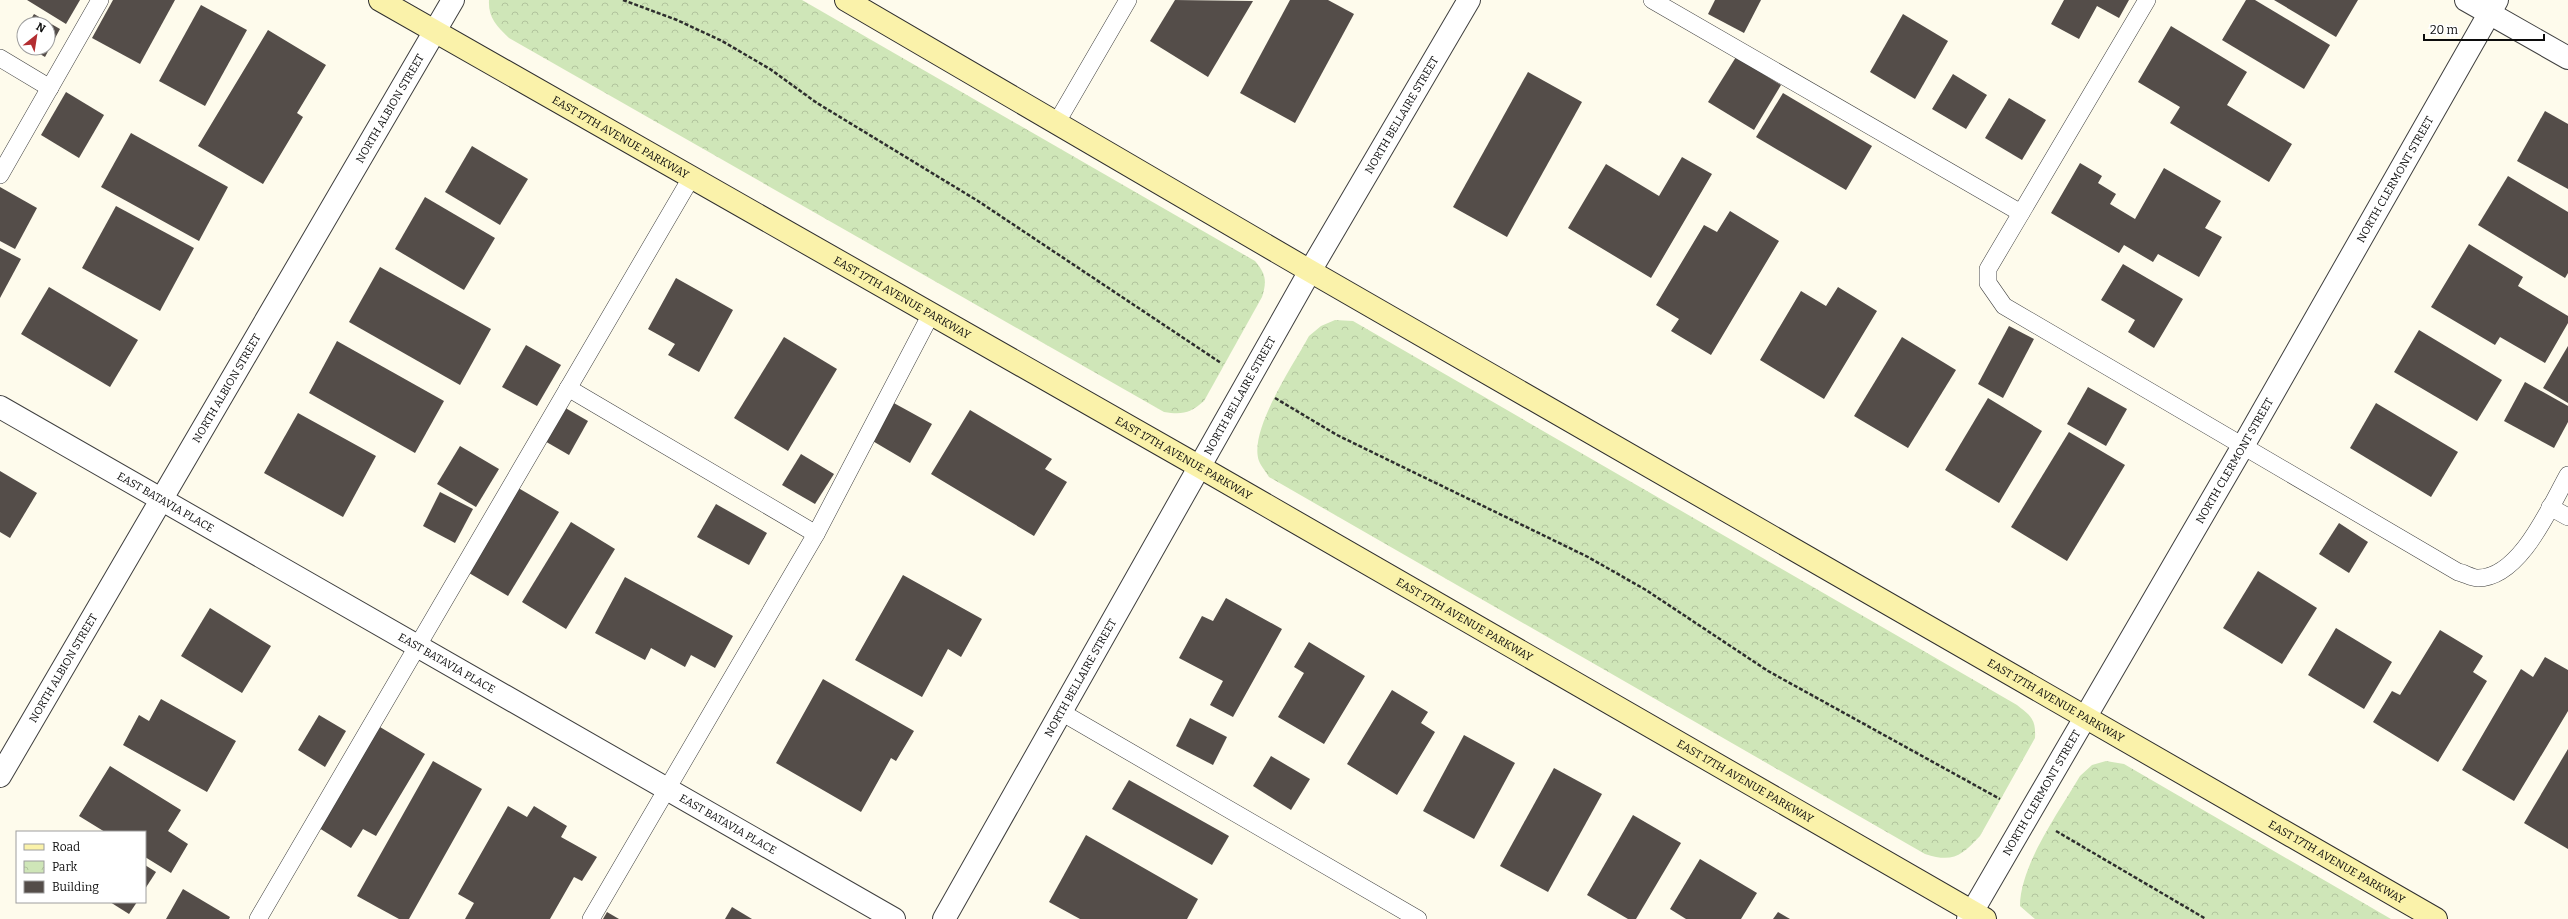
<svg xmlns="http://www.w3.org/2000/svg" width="2568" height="919" viewBox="0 0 2568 919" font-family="Bitter,serif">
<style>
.park{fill:url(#park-crowns)}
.building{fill:#544d49}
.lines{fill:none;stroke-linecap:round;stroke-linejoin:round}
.lane-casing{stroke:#3f3f3f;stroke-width:18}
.street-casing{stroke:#3f3f3f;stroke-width:24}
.secondary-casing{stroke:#2e2e2e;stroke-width:24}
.path{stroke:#2e2e2e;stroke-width:2.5;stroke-dasharray:4 2;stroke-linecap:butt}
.lane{stroke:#fff;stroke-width:17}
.street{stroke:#fff;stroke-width:22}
.secondary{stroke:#faf2aa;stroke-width:22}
.labels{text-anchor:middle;stroke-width:4;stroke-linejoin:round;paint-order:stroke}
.street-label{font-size:11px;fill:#0c0c0c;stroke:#fff}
</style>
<defs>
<pattern id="park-crowns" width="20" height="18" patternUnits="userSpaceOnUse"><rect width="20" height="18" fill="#cfe6b8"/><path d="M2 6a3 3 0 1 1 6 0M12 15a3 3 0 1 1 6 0" fill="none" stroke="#b1c49d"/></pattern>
</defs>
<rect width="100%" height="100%" fill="#fefbec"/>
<g class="park">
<path d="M 489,0 L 802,0 L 1255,261 C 1266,274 1267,281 1262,297 L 1204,401 C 1190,413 1183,415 1164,412 L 509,38 C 496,26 488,17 489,0 Z"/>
<path d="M 1335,320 L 1353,321 L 2017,705 C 2031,716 2036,719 2035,738 L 1980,836 C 1961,856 1953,863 1925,854 L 1269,477 C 1266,472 1261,466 1259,461 C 1248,431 1294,364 1309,336 L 1321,326 Z"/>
<path d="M 2106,761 L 2124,764 L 2391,919 L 2035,919 L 2020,906 C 2020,865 2059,812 2080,776 L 2092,765 Z"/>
</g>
<g class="building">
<polygon points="27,0 80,0 66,24"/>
<polygon points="113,0 175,0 140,64 92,38"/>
<polygon points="1175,0 1253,1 1208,77 1150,41"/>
<polygon points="1290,0 1328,0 1354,14 1295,123 1240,93"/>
<polygon points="1715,0 1761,0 1744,33 1708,14"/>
<polygon points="2064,0 2129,0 2119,18 2097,6 2079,39 2051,24"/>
<polygon points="2246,0 2255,0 2330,45 2304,89 2222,40"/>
<polygon points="2274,0 2358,0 2336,37"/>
<polygon points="201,5 247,30 205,106 159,81"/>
<polygon points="34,14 60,29 45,57 30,48 48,48 48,24 28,24"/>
<polygon points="1903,14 1948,41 1915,99 1870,72"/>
<polygon points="2171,26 2247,72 2227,105 2292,144 2269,182 2170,123 2180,107 2138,82"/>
<polygon points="268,30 326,65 297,113 303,117 263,184 198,146"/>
<polygon points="1736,57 1781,85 1754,130 1708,102"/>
<polygon points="1528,72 1582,102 1507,237 1453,207"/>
<polygon points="1953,74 1987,95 1966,129 1932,109"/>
<polygon points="66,92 104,115 79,158 41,135"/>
<polygon points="1783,93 1872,146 1846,190 1756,137"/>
<polygon points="2009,98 2046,120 2022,160 1985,138"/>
<polygon points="2545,111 2568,124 2568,189 2517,161"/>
<polygon points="131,133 228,187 199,241 101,187"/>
<polygon points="472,146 528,179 500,225 445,192"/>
<polygon points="1682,157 1712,174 1651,278 1568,228 1606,164 1659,196"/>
<polygon points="2080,163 2102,176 2098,183 2116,194 2110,204 2135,219 2164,168 2221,201 2205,228 2222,237 2199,277 2158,254 2153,262 2124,245 2119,253 2051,213"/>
<polygon points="2508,176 2568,212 2568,273 2565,278 2478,225"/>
<polygon points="0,187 37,208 15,249 0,241"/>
<polygon points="425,197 495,238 464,290 395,249"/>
<polygon points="116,206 194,248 160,311 82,268"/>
<polygon points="1730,211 1779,241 1711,355 1671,331 1679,319 1656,305 1704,225 1717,232"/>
<polygon points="2469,244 2523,277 2518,286 2568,316 2568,323 2545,363 2500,337 2495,345 2431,307"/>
<polygon points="0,248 21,259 0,298"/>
<polygon points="2123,264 2183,299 2154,348 2128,332 2135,320 2101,300"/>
<polygon points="380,267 491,329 460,385 349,322"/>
<polygon points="676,278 733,310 699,372 668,355 675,344 648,329"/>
<polygon points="49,287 138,340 110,387 21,334"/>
<polygon points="1838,287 1877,311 1824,399 1760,360 1801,291 1826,306"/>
<polygon points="2009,326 2034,339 2003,398 1978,384"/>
<polygon points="2419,330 2502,380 2477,421 2394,372"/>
<polygon points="784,337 837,369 788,451 734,418"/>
<polygon points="1902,337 1956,370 1908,448 1854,416"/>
<polygon points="337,341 444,401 415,453 309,393"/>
<polygon points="526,345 561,365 537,406 502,387"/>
<polygon points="2568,346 2568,403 2543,388"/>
<polygon points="2525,382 2568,406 2568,422 2554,448 2504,421"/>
<polygon points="2088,387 2127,409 2106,446 2067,424"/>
<polygon points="1988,398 2042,431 1999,503 1945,470"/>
<polygon points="892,402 932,424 910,463 871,440"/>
<polygon points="2376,403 2458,452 2431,497 2350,448"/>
<polygon points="562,406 588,421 569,455 543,440"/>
<polygon points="970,410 1052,459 1045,469 1067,482 1034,536 931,474"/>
<polygon points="298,413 376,456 343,517 264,473"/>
<polygon points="2069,432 2125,465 2067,561 2011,527"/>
<polygon points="460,446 499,469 476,507 437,484"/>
<polygon points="801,454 834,474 815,504 782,485"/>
<polygon points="0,471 37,493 10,538 0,532"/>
<polygon points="515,486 559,512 508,596 464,570"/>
<polygon points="440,492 473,509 455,543 423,526"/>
<polygon points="716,504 767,533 749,565 697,537"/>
<polygon points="571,522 615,549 566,629 522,602"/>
<polygon points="2339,523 2368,542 2349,573 2319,554"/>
<polygon points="2258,571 2317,608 2282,664 2223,628"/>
<polygon points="903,575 982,619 961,657 948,649 922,697 855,660"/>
<polygon points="625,577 733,636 715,668 691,655 685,667 651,648 645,660 595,633"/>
<polygon points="1226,598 1282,629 1233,717 1210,705 1223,681 1179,658 1202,616 1213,621"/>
<polygon points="210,608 271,646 242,693 181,656"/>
<polygon points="2336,628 2392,662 2364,709 2308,675"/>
<polygon points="2440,630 2483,656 2473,672 2487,681 2438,762 2373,722 2392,691 2400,695"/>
<polygon points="1309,642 1365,676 1324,744 1278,717 1304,673 1294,667"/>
<polygon points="2545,657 2568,670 2568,711 2514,801 2462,770 2521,669 2533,677"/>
<polygon points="823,679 914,731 896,761 891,758 861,812 776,763"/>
<polygon points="1392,690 1428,712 1421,723 1435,732 1397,795 1347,764"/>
<polygon points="161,699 236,741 207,792 123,745 139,715 149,721"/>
<polygon points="319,715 346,731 325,767 298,750"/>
<polygon points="1190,718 1227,737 1213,765 1176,746"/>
<polygon points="380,727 425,754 376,836 363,829 351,848 319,828"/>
<polygon points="1464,735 1515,763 1474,839 1423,811"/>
<polygon points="2568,749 2568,849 2524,823"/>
<polygon points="1271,756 1310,779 1291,810 1253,786"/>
<polygon points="433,761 482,789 409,919 399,919 357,896"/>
<polygon points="110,766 181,810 168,831 188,844 171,873 145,857 145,832 105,832 79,816"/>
<polygon points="1554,768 1602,794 1548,892 1500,866"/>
<polygon points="1129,780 1229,836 1212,865 1112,809"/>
<polygon points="508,806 527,817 534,806 567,826 561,837 597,857 582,881 574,877 550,919 465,919 474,903 458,894"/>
<polygon points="1633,815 1681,843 1636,919 1628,919 1587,895"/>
<polygon points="1086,835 1198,899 1187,919 1080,919 1049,902"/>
<polygon points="1700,859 1757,893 1741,919 1686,919 1670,909"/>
<polygon points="145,865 156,872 145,889"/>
<polygon points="183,889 230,917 229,919 166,919"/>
<polygon points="110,902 137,902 129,914"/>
<polygon points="732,907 752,919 725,919"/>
<polygon points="607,912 619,919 603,919"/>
<polygon points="1778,912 1790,919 1773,919"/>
</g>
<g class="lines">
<defs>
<g id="lane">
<polyline points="1652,0 2021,213"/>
<path d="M 2147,0 L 1988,269 L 1988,283 L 2004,306 L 2458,572 C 2464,573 2472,578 2478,578 C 2520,578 2550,507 2568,475"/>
<polyline points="0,58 50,88"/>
<polyline points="1057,122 1128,0"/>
<polyline points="0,175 100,0"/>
<polyline points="568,388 816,534"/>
<polyline points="2550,507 2568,517"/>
<polyline points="1061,712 1418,919"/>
<polyline points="258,919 691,178"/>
<polyline points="591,919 816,534 931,314"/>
</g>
<g id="street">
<polyline points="2466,0 2568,58"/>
<path id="s1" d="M 0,407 L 894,919"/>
<path id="s2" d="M 0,776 L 453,0"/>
<path id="s3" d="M 944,919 L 1310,271 L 1469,0"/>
<path id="s4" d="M 1968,919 L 2243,446 L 2497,0"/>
</g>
<g id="secondary">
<path id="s5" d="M 380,0 L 1200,467 L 1985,919"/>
<path id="s6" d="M 846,0 L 1310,271 L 2436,919"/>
</g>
</defs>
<use href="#lane" class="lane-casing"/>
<use href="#street" class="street-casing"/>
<use href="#secondary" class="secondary-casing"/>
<g class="path">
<polyline points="623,0 677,20 722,41 770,69 817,103 978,201 1221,363"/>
<polyline points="1275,398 1337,435 1588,557 1646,590 1768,671 2000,799"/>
<polyline points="2056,831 2206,919"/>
</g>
<use href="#lane" class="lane"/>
<use href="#street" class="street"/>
<use href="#secondary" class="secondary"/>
</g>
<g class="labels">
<g class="street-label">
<text dy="4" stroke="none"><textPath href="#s2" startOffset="773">NORTH ALBION STREET</textPath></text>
<text dy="4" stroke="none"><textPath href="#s3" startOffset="925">NORTH BELLAIRE STREET</textPath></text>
<text dy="4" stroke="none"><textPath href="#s5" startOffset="277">EAST 17TH AVENUE PARKWAY</textPath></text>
<text dy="4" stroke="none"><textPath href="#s4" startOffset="854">NORTH CLERMONT STREET</textPath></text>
<text dy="4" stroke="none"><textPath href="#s5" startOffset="601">EAST 17TH AVENUE PARKWAY</textPath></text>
<text dy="4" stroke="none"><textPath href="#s2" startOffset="449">NORTH ALBION STREET</textPath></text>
<text dy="4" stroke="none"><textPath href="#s3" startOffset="601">NORTH BELLAIRE STREET</textPath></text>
<text dy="4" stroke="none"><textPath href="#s5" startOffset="925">EAST 17TH AVENUE PARKWAY</textPath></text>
<text dy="4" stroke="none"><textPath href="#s4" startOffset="530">NORTH CLERMONT STREET</textPath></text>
<text dy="4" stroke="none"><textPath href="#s1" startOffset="191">EAST BATAVIA PLACE</textPath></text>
<text dy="4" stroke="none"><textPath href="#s5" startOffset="1249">EAST 17TH AVENUE PARKWAY</textPath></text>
<text dy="4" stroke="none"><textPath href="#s1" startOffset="515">EAST BATAVIA PLACE</textPath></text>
<text dy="4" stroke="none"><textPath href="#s2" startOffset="125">NORTH ALBION STREET</textPath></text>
<text dy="4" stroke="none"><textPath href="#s3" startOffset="277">NORTH BELLAIRE STREET</textPath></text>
<text dy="4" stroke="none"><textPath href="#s6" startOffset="1398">EAST 17TH AVENUE PARKWAY</textPath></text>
<text dy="4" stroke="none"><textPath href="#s5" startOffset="1573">EAST 17TH AVENUE PARKWAY</textPath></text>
<text dy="4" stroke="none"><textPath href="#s4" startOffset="146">NORTH CLERMONT STREET</textPath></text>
<text dy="4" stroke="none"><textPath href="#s1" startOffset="839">EAST BATAVIA PLACE</textPath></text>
<text dy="4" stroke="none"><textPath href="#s6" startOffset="1722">EAST 17TH AVENUE PARKWAY</textPath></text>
</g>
</g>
<rect x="16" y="831" width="130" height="72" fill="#ffffff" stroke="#9e9e9e"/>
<rect x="24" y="844" width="20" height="6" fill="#faf2aa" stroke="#9e9e9e"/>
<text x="52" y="851" font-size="12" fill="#0c0c0c">Road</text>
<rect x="24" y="861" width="20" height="12" fill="url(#park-crowns)" stroke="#9e9e9e"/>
<text x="52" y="871" font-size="12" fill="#0c0c0c">Park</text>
<rect x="24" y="881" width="20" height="12" fill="#544d49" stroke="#9e9e9e"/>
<text x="52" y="891" font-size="12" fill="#0c0c0c">Building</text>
<g transform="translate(36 36) rotate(30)"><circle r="19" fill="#ffffff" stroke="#9e9e9e"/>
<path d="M0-3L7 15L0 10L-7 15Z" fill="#b32d31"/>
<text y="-6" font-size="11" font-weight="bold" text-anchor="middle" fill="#0c0c0c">N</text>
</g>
<path d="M2424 34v6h120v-6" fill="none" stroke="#0c0c0c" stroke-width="2"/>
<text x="2430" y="34" font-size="12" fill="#0c0c0c" stroke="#ffffff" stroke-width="3" paint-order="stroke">20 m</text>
</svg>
